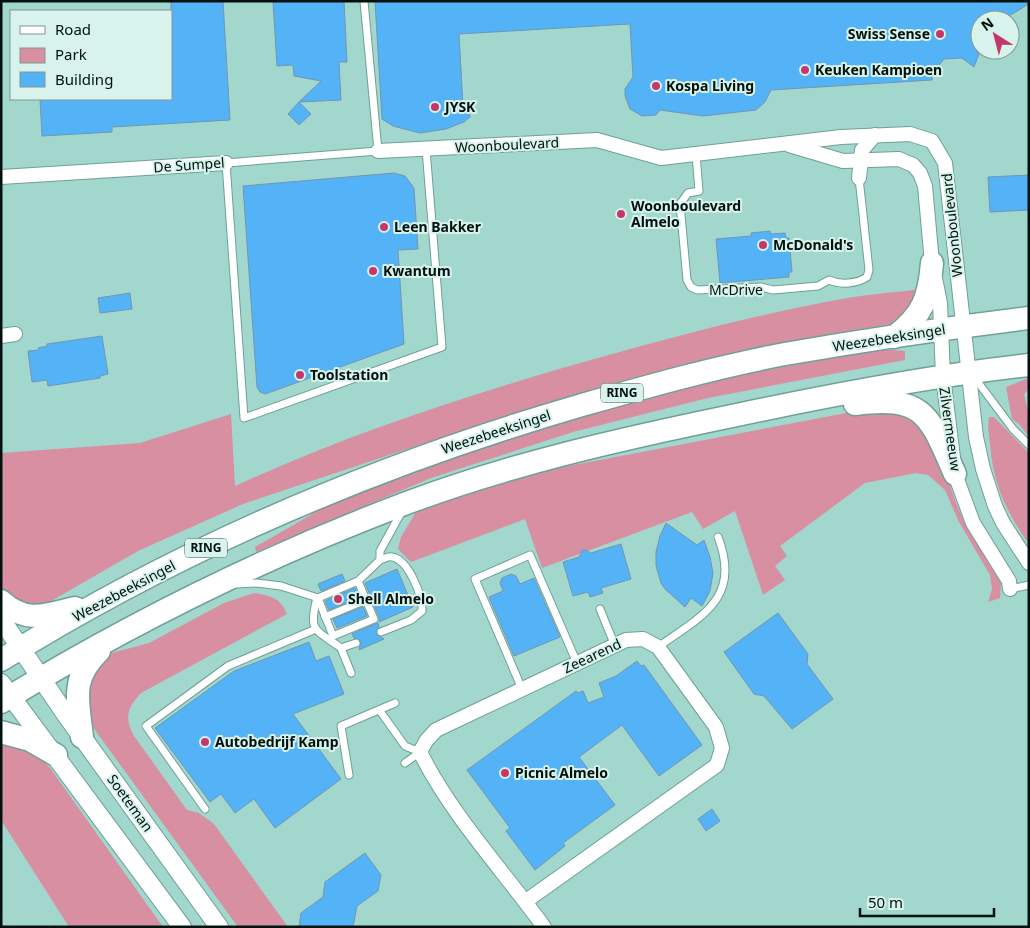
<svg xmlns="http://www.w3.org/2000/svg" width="1030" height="928" viewBox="0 0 1030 928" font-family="'Noto Sans',sans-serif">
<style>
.green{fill:#d88fa2}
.building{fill:#54b3f6;stroke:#7296b1}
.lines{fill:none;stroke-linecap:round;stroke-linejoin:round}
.service-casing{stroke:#6da197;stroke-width:9}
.minor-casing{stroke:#6da197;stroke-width:16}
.tertiary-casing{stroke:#6da197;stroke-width:20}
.primary-casing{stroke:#6da197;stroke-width:25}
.service{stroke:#fff;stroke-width:7}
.minor{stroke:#fff;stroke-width:14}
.tertiary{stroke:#fff;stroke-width:18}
.primary{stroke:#fff;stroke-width:22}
.poi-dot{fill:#c3376c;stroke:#d8f2ec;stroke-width:2}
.labels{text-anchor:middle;stroke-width:4;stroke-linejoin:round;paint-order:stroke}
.shield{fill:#d8f2ec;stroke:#415451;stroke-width:1}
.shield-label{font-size:12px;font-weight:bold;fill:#00110e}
.poi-label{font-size:14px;font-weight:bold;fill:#00110e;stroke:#d8f2ec;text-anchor:start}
.street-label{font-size:14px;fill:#00110e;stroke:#d8f2ec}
</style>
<rect width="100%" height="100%" fill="#a2d7cd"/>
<g class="green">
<path d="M 924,289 L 918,306 L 891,324 L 807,338 L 633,378 L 506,416 L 243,504 L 138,551 L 46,604 C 29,605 15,603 1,591 L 1,453 L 140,443 L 231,414 L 235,486 C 342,437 453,400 566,367 C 657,341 748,316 842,299 C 869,294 897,292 924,289 Z"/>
<polygon points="881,349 905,351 905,360 708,398 573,432 431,478 256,552 255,547 337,500 421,468 549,425 629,402 733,376"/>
<polygon points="1029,378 1029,389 1024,394 1029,416 1029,437 1020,425 1012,419 1006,387"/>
<polygon points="877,410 896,413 919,423 941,458 955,500 964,522 1001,583 1000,598 988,602 992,589 990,575 959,522 945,490 928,475 916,473 865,483 780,546 787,556 775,566 785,580 763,595 735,511 703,529 692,512 542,568 525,519 411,562 398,549 401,537 417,510 547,470 846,413"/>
<path d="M 989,417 L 994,417 L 1029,453 L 1029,544 C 1006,512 993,483 990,444 C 989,435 987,426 989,417 Z"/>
<path d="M 254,593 C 271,596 281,598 287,614 L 141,693 C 127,708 124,718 134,736 L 187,810 L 199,813 L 214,824 L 288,927 L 238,927 L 87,719 L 90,675 L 108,654 L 149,643 L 224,603 Z"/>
<polygon points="1,739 37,754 50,768 163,927 69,927 1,820"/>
</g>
<g class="building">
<polygon points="171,1 223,1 230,120 112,127 112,132 42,136 40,99 171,99"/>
<polygon points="273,1 344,1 347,62 339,62 341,100 299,102 321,81 294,76 293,65 277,66"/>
<polygon points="375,1 1029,1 1029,4 1002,20 980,20 980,51 974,67 962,58 944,59 932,74 932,80 771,90 765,102 756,110 703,116 660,110 656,115 642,116 630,109 625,96 625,89 633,77 630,24 459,34 463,106 469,109 470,117 464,122 446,129 420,133 393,126 382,119"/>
<polygon points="299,102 311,114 299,125 288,114"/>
<polygon points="394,173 405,176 414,188 418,249 398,250 404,344 265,394 260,392 257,387 243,186"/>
<polygon points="1029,175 1029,210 990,212 988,177"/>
<polygon points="770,231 771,234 785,233 786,238 789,238 792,272 789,272 789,277 720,283 716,239 751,236 751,233"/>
<polygon points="130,293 132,309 100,313 98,298"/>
<polygon points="102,336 108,374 100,376 100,378 48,386 47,380 32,382 28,351 39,350 38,348 47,346 47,344"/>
<polygon points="666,523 697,545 704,540 710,557 713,573 710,591 702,606 691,598 685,607 665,589 661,583 656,566 656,552 660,536"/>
<polygon points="621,544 631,579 601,588 603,593 590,597 588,592 573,596 563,562 579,557 583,549 591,553"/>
<polygon points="397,569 413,607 379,622 379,617 365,583"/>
<polygon points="342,574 345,581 321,591 318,584"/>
<polygon points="511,574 516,576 520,584 534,578 560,637 514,656 489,597 503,591 500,583 502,578"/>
<polygon points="355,588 359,597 329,610 325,601"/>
<polygon points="363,607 367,616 337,628 333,619"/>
<polygon points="778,613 808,654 807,664 833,699 792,729 764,696 754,694 724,652"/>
<polygon points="378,623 379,627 376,631 376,634 384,639 359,650 361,641 354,638 352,634"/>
<polygon points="309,642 316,661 329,656 344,694 293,714 341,779 275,828 254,799 235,813 221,794 210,802 155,728 234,671"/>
<polygon points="637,661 641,666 644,665 702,745 659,776 622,725 579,757 615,805 563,843 565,846 535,870 506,831 510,828 467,770 576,691 578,693 583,691 588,703 604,697 599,683 616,676"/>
<polygon points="712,809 720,821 706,831 698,819"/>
<polygon points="365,853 381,875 378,891 357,906 353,927 299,927 301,913 323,897 325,882"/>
</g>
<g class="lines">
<defs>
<g id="service">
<polyline points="364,1 378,151 226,163 244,418 442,347 426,149"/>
<path d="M 696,154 L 699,191 L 688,193 L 680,204 L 687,280 L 691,287 L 697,290 L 761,287 L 773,290 L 818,286 L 829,280 C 840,285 857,284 867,277 L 869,270 L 859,178"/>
<polyline points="974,377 1013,429 1029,445"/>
<path d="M 380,560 C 384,559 388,556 392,557 C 408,559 423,596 422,611 L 411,620 L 381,632"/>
<polyline points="237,584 257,583 281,586 318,598 358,581 380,560 380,551 402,511"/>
<polyline points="1010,589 1029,585"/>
<path d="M 317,598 C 308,632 315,629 341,648 L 356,643"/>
<polyline points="318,598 333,636 374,619 358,581"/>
<polyline points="600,609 615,646"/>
<polyline points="325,617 366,600"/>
<path d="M 658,647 C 701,616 742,599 718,537"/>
<polyline points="341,648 351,673"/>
<polyline points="522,689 475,579 530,555 577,663"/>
<polyline points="380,711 405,746 420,752 405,763"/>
<polyline points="349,775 341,726 395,703"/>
<polyline points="205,809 146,726 228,666 316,629"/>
</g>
<g id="minor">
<polyline points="789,145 843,161 899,159 913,165 920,173 925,186 932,263 940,303 943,376 955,474 973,523 1009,581 1010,589"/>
<polyline points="378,151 597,140 661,158 841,137 910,134 932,141 945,163 976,437 983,469 995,506 1003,523 1029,563"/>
<polyline points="1,177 226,163"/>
<polyline points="859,178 862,150 875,135"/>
<polyline points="1,336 15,334"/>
<path d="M 526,901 L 717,765 L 722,748 L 716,727 L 658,647 L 643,639 L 626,640 L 436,730 L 426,741 L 420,752 C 452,816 502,869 544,927"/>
</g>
<g id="tertiary">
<polyline points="1,619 64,712 219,927"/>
<polyline points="1,683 182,927"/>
</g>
<g id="primary">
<path d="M 894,337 C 923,315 929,298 932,263"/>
<path d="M 855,404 C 925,395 929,415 955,474"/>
<path d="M 1,601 C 26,624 46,615 75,608"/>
<path d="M 1,660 C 181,548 379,464 582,405 C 649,386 716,367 785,354 C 865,340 947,328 1029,318"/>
<path d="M 1,702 C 129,624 264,557 404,504 C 510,464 621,439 732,416 C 830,395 929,376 1029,365"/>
<polyline points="1,732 30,740 56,755"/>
<path d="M 82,737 C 78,700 70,679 99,651"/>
</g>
</defs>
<use href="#service" class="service-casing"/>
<use href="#minor" class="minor-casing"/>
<use href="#tertiary" class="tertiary-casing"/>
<use href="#primary" class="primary-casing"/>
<use href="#service" class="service"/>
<use href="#minor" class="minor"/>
<use href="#tertiary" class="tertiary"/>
<use href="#primary" class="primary"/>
</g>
<g class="poi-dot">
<circle cx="940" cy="34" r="5"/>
<circle cx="805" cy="70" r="5"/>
<circle cx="656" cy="86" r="5"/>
<circle cx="435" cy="107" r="5"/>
<circle cx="621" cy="214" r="5"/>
<circle cx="384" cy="227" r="5"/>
<circle cx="763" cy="245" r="5"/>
<circle cx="373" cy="271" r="5"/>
<circle cx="300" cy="375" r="5"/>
<circle cx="338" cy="599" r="5"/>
<circle cx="205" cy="742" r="5"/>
<circle cx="505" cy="773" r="5"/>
</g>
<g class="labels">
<g class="shield">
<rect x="601" y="383.5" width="42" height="19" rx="4"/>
<rect x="185" y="538.5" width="42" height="19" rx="4"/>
</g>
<g class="shield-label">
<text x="622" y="397">RING</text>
<text x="206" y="552">RING</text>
</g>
<g class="poi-label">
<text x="930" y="39" text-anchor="end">Swiss Sense</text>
<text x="815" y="75">Keuken Kampioen</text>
<text x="666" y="91">Kospa Living</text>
<text x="445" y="112">JYSK</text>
<text x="631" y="211">Woonboulevard<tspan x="631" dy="16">Almelo</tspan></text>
<text x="394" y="232">Leen Bakker</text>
<text x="773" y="250">McDonald's</text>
<text x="383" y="276">Kwantum</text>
<text x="310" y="380">Toolstation</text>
<text x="348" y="604">Shell Almelo</text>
<text x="215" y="747">Autobedrijf Kamp</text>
<text x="515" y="778">Picnic Almelo</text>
</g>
<g class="street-label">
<text transform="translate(507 145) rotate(-3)" y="5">Woonboulevard</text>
<text transform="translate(189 165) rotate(-4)" y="5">De Sumpel</text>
<text transform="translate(952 225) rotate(-96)" y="5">Woonboulevard</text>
<text x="736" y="295">McDrive</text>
<text transform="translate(889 338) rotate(-9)" y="5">Weezebeeksingel</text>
<text transform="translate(950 429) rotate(82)" y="5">Zilvermeeuw</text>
<text transform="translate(496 432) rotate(-18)" y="5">Weezebeeksingel</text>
<text transform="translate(124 591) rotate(-28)" y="5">Weezebeeksingel</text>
<text transform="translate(592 656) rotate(-25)" y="5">Zeearend</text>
<text transform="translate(130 803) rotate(54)" y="5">Soeteman</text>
</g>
</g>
<rect width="1030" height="928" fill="none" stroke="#00110e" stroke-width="5"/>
<rect x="10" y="10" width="162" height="90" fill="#d8f2ec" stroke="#829893"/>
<rect x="20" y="26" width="25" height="8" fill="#ffffff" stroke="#829893"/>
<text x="55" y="35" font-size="15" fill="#00110e">Road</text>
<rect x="20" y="48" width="25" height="15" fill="#d88fa2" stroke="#829893"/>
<text x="55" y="60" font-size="15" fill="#00110e">Park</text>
<rect x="20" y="72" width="25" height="15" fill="#54b3f6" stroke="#829893"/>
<text x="55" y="85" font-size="15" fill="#00110e">Building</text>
<g transform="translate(995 35) rotate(324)"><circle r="24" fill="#d8f2ec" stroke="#829893"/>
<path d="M0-4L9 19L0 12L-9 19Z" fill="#c3376c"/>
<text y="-8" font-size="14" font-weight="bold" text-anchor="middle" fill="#00110e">N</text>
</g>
<path d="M860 908v8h134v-8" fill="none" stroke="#00110e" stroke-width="2.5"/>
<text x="868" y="908" font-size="15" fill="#00110e" stroke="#d8f2ec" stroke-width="4" paint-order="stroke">50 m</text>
</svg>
